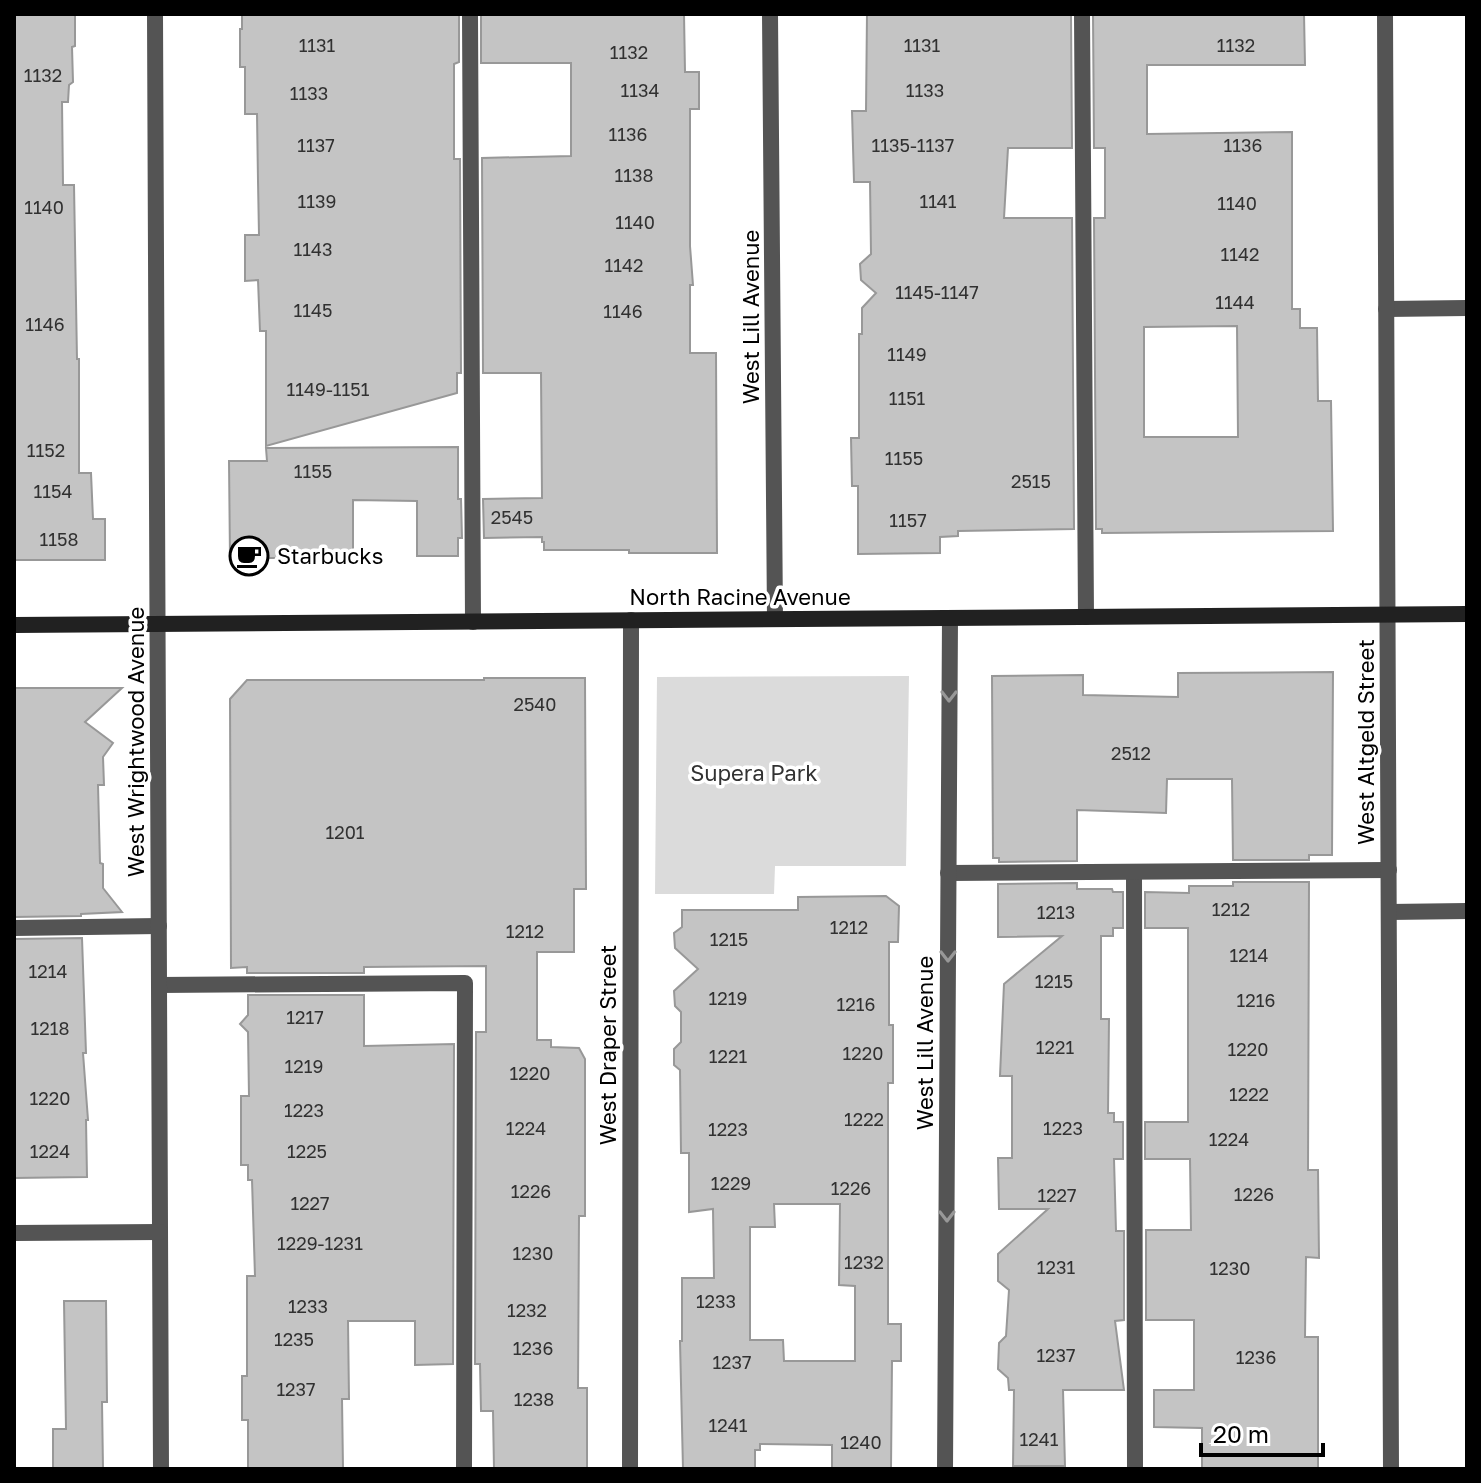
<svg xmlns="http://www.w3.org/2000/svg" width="1481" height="1483" viewBox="0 0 1481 1483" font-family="'Golos Text',sans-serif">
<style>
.green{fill:#dbdbdb}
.building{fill:#c4c4c4;stroke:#989898;stroke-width:2;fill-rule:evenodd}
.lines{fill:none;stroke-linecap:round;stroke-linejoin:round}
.lane{stroke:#545454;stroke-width:16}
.street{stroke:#545454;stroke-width:16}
.secondary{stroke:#212121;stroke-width:16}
.oneway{stroke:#989898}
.labels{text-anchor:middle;stroke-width:7;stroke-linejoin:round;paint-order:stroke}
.number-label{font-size:18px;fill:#313131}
.street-label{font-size:22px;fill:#000;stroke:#fff}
.poi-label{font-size:22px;fill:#000;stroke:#fff;text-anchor:start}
.park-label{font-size:22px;fill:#323232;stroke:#fff}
</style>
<rect width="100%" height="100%" fill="#fff"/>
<polygon class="green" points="909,676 906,866 775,866 774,894 655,894 657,677"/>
<g class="building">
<polygon points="14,14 75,14 75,46 72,47 73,82 69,85 68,102 62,102 63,185 74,185 77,359 79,359 79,473 91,473 93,519 105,519 105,560 14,560"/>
<polygon points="242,14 459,14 459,62 454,64 454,159 460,159 461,373 457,373 457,393 266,446 266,331 260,331 258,280 245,281 245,235 259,235 258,181 257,114 245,114 245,67 240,67 240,29 242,29"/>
<polygon points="481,14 684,14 685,72 699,72 699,109 690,109 690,246 693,285 690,285 690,353 716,353 717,553 629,553 629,550 544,550 544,542 542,542 542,537 484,538 483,499 542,498 541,373 483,373 482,158 571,156 571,63 481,63"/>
<polygon points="867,14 1071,14 1072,148 1008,148 1004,218 1072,218 1074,529 958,531 958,536 940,537 940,553 858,554 858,486 852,486 851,438 859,438 859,334 862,334 862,308 876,293 861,280 860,264 871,254 870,182 854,182 852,111 866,111"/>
<path d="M 1093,14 L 1304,14 L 1305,65 L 1147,65 L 1147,134 L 1292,132 L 1292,309 L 1300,309 L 1300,328 L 1317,328 L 1318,401 L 1331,401 L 1333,531 L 1102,533 L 1102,529 L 1096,529 L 1094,218 L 1105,218 L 1105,148 L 1094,148 ZM 1237,326 L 1238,437 L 1144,437 L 1144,327 Z"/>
<polygon points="458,447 458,499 461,499 462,538 458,538 458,556 417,556 417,501 353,500 353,558 230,558 229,461 267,461 266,448"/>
<polygon points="1333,672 1332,855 1309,855 1309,860 1233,860 1232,779 1167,779 1166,813 1077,810 1077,861 999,862 999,858 993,858 992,676 1083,675 1083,695 1178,697 1178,673"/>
<polygon points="484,678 585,678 586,889 574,889 574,952 537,952 537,1040 551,1040 551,1047 579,1048 585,1059 585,1216 579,1216 578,1388 587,1388 587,1469 494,1469 493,1411 481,1411 480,1364 475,1364 476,1032 486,1032 486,966 364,967 364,973 247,973 247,967 231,968 230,699 247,680 484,680"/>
<polygon points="14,688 122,688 85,722 113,743 103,757 104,785 98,785 100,863 103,864 103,888 122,912 81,914 81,916 14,917"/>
<polygon points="1233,882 1309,882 1308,1170 1318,1170 1319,1258 1306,1257 1305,1337 1318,1337 1318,1469 1202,1469 1202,1428 1154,1427 1154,1390 1194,1390 1194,1320 1146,1320 1146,1230 1191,1230 1190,1159 1145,1159 1145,1122 1188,1122 1188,928 1145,928 1145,892 1189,893 1189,886 1233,886"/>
<polygon points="1077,883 1077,889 1112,889 1113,892 1123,892 1123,928 1113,928 1113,936 1101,936 1101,1019 1109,1019 1108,1113 1114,1113 1114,1122 1123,1122 1123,1159 1114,1159 1116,1231 1124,1231 1124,1320 1115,1321 1124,1390 1063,1390 1065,1466 1013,1466 1014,1390 1009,1390 1008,1378 998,1369 999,1343 1006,1336 1009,1290 998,1281 998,1254 1048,1209 999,1209 998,1158 1012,1158 1012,1076 1000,1076 1004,984 1062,936 998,937 998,884"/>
<path d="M 886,896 L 899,906 L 898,942 L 889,942 L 889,1025 L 893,1025 L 893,1083 L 888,1083 L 888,1324 L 901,1324 L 901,1361 L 892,1361 L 891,1469 L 832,1469 L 832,1445 L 760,1444 L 760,1450 L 755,1450 L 755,1469 L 683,1469 L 680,1341 L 682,1341 L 682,1278 L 714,1278 L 713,1209 L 689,1212 L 689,1153 L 681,1153 L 680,1070 L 674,1065 L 674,1049 L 681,1042 L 681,1012 L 675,1006 L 674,991 L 698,969 L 675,948 L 674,933 L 682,927 L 682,910 L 798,910 L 798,897 ZM 774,1204 L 840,1204 L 839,1285 L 855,1286 L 855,1361 L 784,1361 L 783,1340 L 750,1340 L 750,1227 L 775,1227 Z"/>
<polygon points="82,938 86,1053 83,1053 88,1120 86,1120 87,1177 14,1178 14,939"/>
<polygon points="248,995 364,995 364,1046 454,1044 453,1364 415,1365 415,1321 348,1321 349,1399 342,1399 343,1469 248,1469 248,1420 242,1420 242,1376 247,1376 247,1276 255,1276 252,1180 248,1180 248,1165 241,1165 241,1096 249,1096 248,1032 240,1024 248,1015"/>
<polygon points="64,1301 106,1301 107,1402 102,1402 103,1469 53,1469 53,1429 66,1429"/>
</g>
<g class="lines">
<g class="lane">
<polyline points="470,14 473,622"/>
<polyline points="1082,14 1086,617"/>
<polyline points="1386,309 1467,308"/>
<polyline points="1134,872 1135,1469"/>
<polyline points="948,873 1389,870"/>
<polyline points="1389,912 1467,911"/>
<polyline points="14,928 159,926"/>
<polyline points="159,985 465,983 464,1469"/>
</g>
<g class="street">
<polyline points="155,14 161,1469"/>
<polyline points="770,14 775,619"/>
<polyline points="1385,14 1391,1469"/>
<polyline points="14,1233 160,1232"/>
<polyline points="630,1469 631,620"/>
<polyline points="945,1469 950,618"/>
</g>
<polyline class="secondary" points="14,625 1467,614"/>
</g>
<defs><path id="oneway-chevron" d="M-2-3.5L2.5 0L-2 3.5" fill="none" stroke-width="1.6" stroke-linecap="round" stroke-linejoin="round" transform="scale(2)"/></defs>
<g class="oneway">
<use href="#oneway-chevron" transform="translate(949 696) rotate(90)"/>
<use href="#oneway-chevron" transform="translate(948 956) rotate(90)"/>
<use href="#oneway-chevron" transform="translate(947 1216) rotate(90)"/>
</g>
<defs>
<symbol id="cafe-ring" viewBox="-11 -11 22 22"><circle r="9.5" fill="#fff" stroke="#000" stroke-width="1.5"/><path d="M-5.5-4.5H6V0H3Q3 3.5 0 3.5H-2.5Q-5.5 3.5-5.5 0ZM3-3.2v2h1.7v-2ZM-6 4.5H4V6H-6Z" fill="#000"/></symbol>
</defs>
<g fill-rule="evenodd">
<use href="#cafe-ring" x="227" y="534" width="44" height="44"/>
</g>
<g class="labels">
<g class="number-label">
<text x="317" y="52">1131</text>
<text x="922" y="52">1131</text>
<text x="1236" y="52">1132</text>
<text x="629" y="59">1132</text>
<text x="43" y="82">1132</text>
<text x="640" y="97">1134</text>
<text x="925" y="97">1133</text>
<text x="309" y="100">1133</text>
<text x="628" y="141">1136</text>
<text x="316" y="152">1137</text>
<text x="913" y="152">1135-1137</text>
<text x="1243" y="152">1136</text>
<text x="634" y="182">1138</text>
<text x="317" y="208">1139</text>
<text x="938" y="208">1141</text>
<text x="1237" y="210">1140</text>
<text x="44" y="214">1140</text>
<text x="635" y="229">1140</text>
<text x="313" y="256">1143</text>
<text x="1240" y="261">1142</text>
<text x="624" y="272">1142</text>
<text x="937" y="299">1145-1147</text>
<text x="1235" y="309">1144</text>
<text x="313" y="317">1145</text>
<text x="623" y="318">1146</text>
<text x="45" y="331">1146</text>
<text x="907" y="361">1149</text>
<text x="328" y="396">1149-1151</text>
<text x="907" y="405">1151</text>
<text x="46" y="457">1152</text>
<text x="904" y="465">1155</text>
<text x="313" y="478">1155</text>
<text x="1031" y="488">2515</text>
<text x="53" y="498">1154</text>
<text x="512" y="524">2545</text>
<text x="908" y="527">1157</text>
<text x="59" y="546">1158</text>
<text x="535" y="711">2540</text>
<text x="1131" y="760">2512</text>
<text x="345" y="839">1201</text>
<text x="1231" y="916">1212</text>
<text x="1056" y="919">1213</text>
<text x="849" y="934">1212</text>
<text x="525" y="938">1212</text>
<text x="729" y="946">1215</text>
<text x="1249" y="962">1214</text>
<text x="48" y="978">1214</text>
<text x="1054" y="988">1215</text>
<text x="728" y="1005">1219</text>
<text x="1256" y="1007">1216</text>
<text x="856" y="1011">1216</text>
<text x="305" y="1024">1217</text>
<text x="50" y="1035">1218</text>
<text x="1055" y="1054">1221</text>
<text x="1248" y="1056">1220</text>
<text x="863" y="1060">1220</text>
<text x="728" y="1063">1221</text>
<text x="304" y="1073">1219</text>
<text x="530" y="1080">1220</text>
<text x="1249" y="1101">1222</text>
<text x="50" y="1105">1220</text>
<text x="304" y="1117">1223</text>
<text x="864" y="1126">1222</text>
<text x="526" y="1135">1224</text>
<text x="1063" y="1135">1223</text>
<text x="728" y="1136">1223</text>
<text x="1229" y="1146">1224</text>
<text x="50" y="1158">1224</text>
<text x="307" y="1158">1225</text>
<text x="731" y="1190">1229</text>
<text x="851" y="1195">1226</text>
<text x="531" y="1198">1226</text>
<text x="1254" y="1201">1226</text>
<text x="1057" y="1202">1227</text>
<text x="310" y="1210">1227</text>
<text x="320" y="1250">1229-1231</text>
<text x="533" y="1260">1230</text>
<text x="864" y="1269">1232</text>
<text x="1056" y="1274">1231</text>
<text x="1230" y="1275">1230</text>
<text x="716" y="1308">1233</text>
<text x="308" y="1313">1233</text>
<text x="527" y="1317">1232</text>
<text x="294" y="1346">1235</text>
<text x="533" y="1355">1236</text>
<text x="1056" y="1362">1237</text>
<text x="1256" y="1364">1236</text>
<text x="732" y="1369">1237</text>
<text x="296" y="1396">1237</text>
<text x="534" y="1406">1238</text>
<text x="728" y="1432">1241</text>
<text x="1039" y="1446">1241</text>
<text x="861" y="1449">1240</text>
</g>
<g class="street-label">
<text transform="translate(751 317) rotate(-90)" y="8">West Lill Avenue</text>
<text x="740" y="605">North Racine Avenue</text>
<text transform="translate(136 742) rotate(-90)" y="8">West Wrightwood Avenue</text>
<text transform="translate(1366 742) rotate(-90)" y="8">West Altgeld Street</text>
<text transform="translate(925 1043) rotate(-90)" y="8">West Lill Avenue</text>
<text transform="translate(608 1045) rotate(-90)" y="8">West Draper Street</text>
</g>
<g class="poi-label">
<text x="277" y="564">Starbucks</text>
</g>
<g class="park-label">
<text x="754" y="781">Supera Park</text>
</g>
</g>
<rect width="1481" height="1483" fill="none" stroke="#000000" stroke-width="32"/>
<path d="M1201 1443v12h122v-12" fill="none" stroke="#000000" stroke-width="4"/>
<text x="1213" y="1443" font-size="24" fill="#000000" stroke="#ffffff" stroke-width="6" paint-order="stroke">20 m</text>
</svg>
